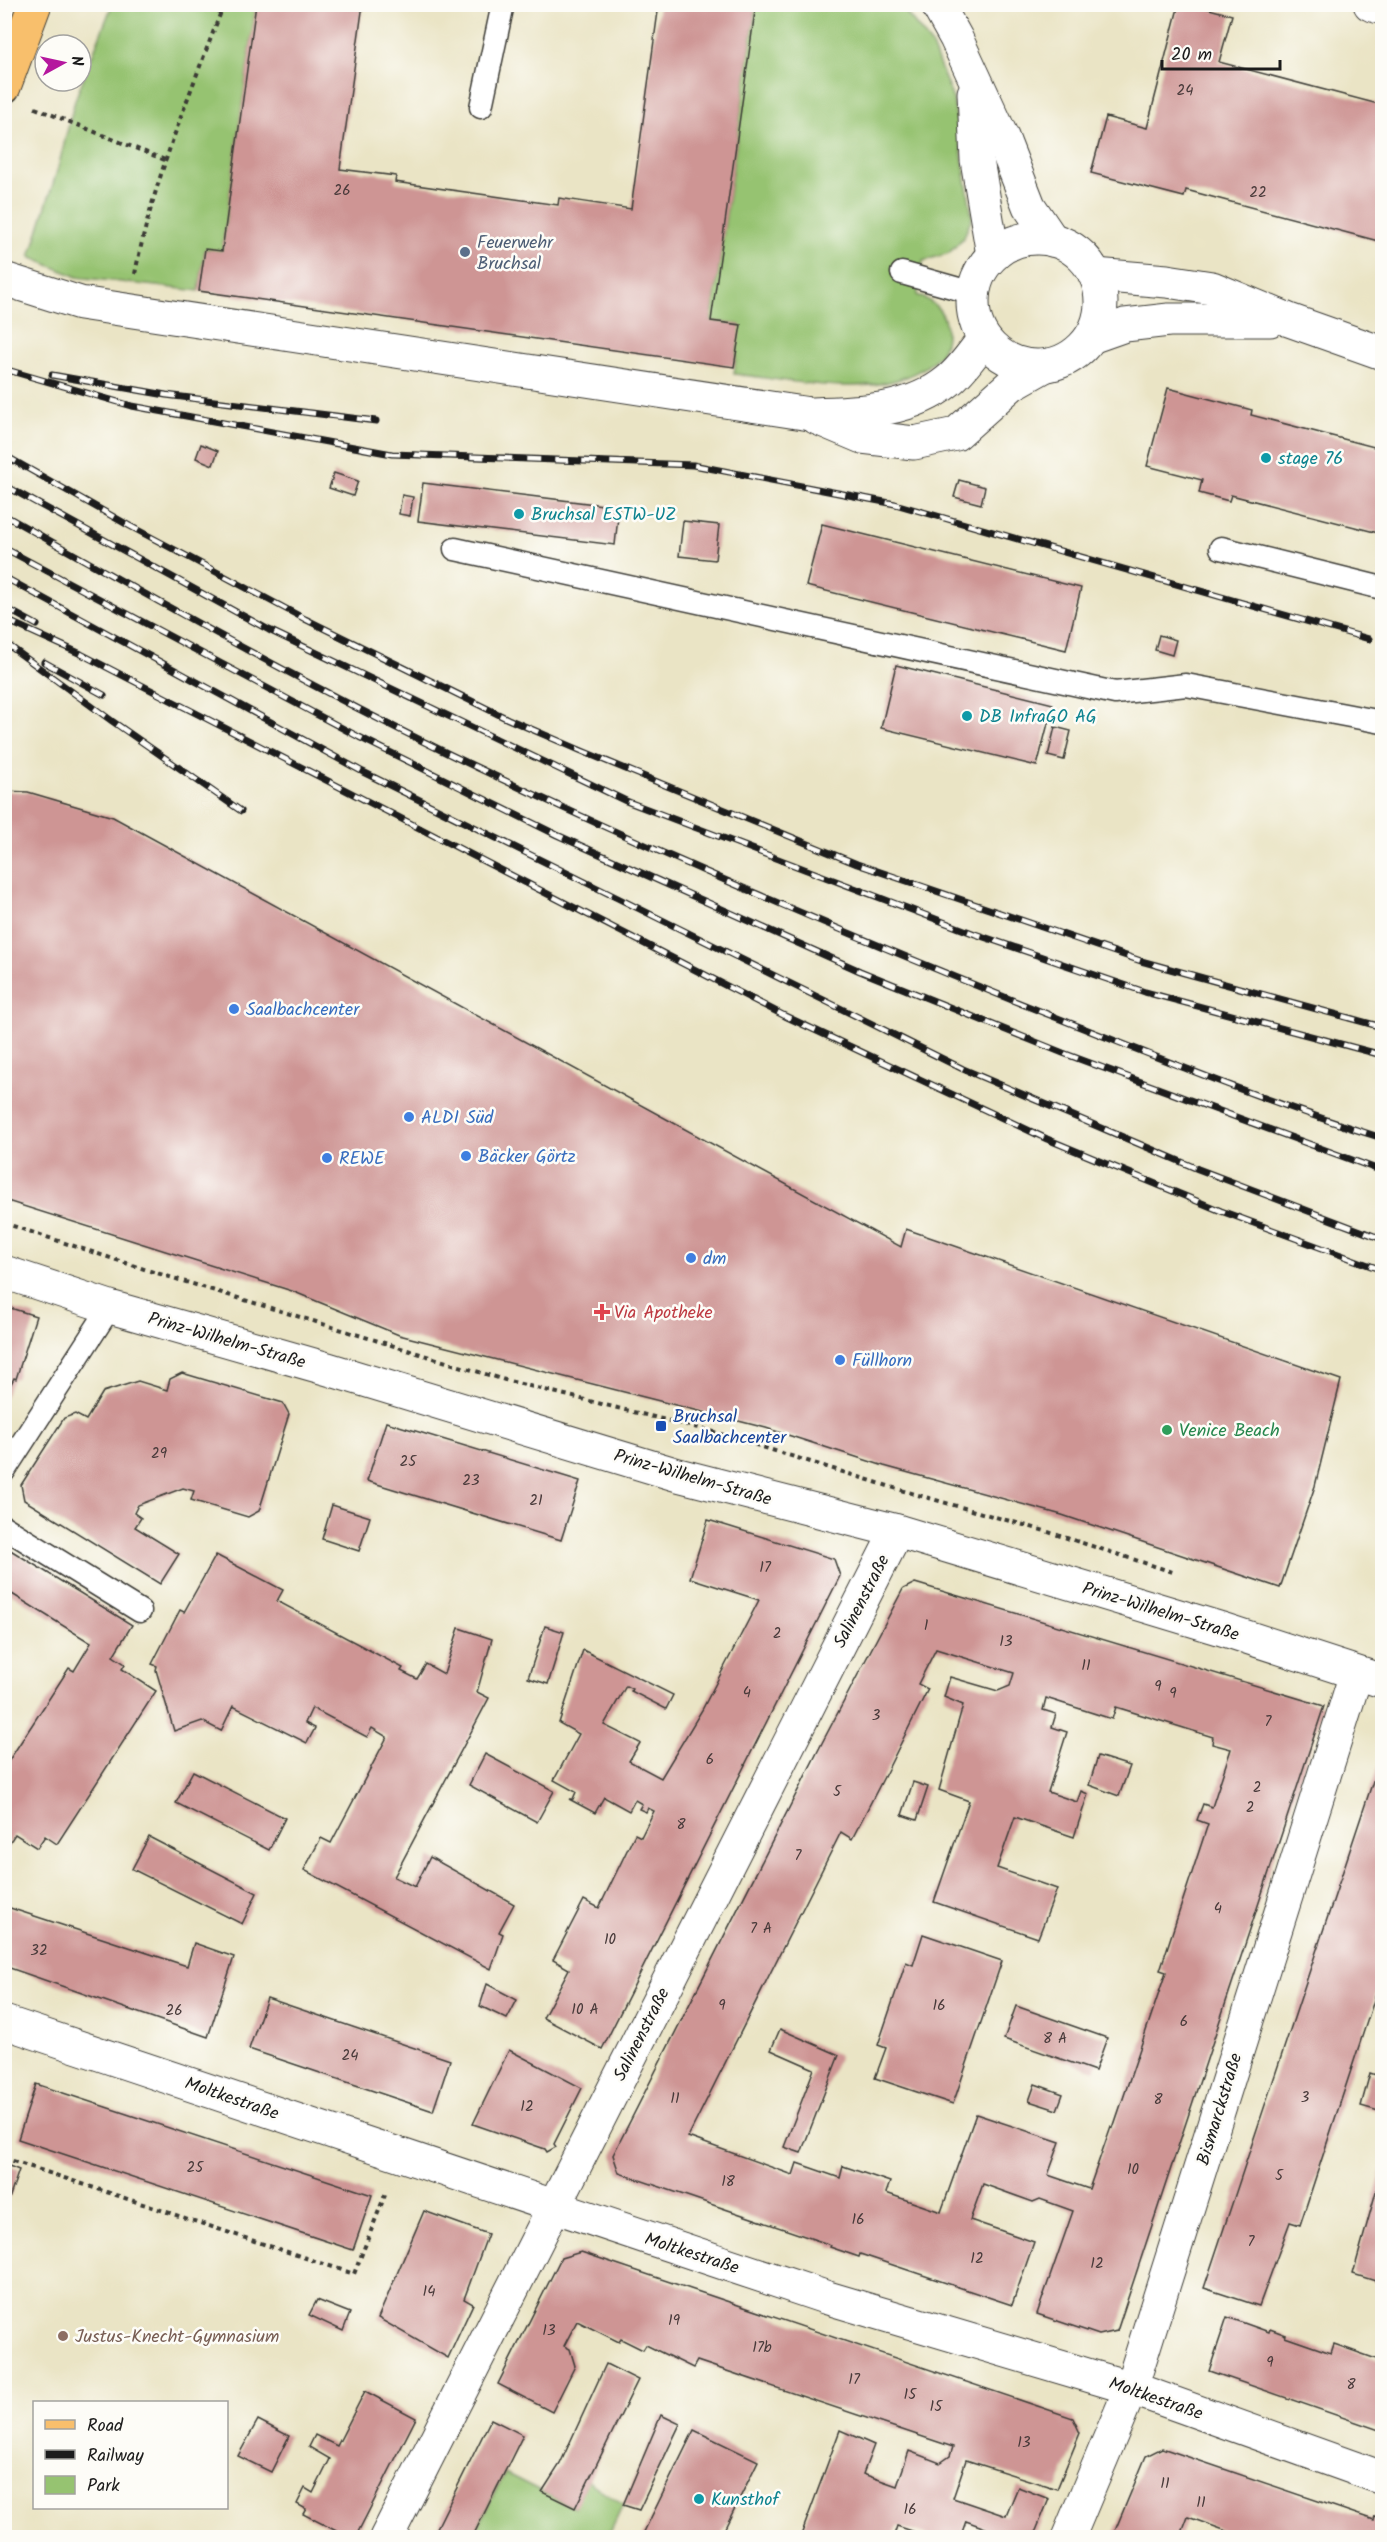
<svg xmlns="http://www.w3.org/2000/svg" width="1387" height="2542" viewBox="0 0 1387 2542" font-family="Kalam,sans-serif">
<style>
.green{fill:#96c371;stroke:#597046;stroke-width:1.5}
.building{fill:#ce9594;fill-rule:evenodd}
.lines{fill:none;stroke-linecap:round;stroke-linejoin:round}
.service-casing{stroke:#3b3a35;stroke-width:25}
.minor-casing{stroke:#3b3a35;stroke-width:35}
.tertiary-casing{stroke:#3b3a35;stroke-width:35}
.primary-casing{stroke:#3b3a35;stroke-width:35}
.path{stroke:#3b3a35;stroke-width:4;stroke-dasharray:4.5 4.5;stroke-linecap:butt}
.service{stroke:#fff;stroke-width:22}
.minor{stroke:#fff;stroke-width:33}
.tertiary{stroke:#fff;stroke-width:33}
.primary{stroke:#f8bf6c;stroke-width:33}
.rail-casing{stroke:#1c1c1c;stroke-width:7}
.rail{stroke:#fdfcf7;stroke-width:4.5;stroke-dasharray:14;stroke-linecap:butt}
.service-dot{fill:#5c6f8a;stroke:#fdfcf7;stroke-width:2}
.culture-dot{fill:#0f9aa8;stroke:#fdfcf7;stroke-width:2}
.shop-dot{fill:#3f7fe0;stroke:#fdfcf7;stroke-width:2}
.health-dot{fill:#e0444e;stroke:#fdfcf7;stroke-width:2}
.transit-dot{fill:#1a4fb4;stroke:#fdfcf7;stroke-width:2}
.leisure-dot{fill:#2e9e5b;stroke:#fdfcf7;stroke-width:2}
.education-dot{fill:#8d6e63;stroke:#fdfcf7;stroke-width:2}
.labels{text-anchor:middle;stroke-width:5;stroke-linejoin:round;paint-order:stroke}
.number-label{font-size:15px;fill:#483a3a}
.service-label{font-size:18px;fill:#4e5e75;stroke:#fdfcf7;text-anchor:start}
.culture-label{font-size:18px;fill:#0d838f;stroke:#fdfcf7;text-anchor:start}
.shop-label{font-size:18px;fill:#366cbe;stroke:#fdfcf7;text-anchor:start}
.health-label{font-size:18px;fill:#be3a42;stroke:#fdfcf7;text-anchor:start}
.street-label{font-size:18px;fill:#1c1c1c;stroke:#fdfcf7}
.transit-label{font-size:18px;fill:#164399;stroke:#fdfcf7;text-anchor:start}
.leisure-label{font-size:18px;fill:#27864d;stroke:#fdfcf7;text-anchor:start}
.education-label{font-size:18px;fill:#785e54;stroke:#fdfcf7;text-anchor:start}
</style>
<rect width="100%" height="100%" fill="#fdfcf7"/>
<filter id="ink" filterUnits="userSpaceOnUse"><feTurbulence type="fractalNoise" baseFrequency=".0167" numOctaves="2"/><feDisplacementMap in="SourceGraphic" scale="12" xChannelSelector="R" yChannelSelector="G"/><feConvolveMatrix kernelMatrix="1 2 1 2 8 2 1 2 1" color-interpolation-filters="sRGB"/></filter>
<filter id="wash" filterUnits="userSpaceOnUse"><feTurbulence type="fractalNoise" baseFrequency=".008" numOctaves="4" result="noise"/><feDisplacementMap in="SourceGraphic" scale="24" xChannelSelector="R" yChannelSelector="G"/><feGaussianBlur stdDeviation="1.35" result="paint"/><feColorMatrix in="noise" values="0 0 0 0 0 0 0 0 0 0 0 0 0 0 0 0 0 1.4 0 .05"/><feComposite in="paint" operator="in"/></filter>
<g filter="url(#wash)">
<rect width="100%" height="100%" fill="#eae4c5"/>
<g class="green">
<polygon points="112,5 256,5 222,251 205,249 199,291 77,277 30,257 58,168 75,100"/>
<path d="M 756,5 L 900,5 L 931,44 L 953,99 L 972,217 L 964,237 L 949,253 L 923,261 L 917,295 C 934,302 946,311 946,331 C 947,349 938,359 924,368 C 872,401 792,380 734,374 L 740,325 L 711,321 Z"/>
<polygon points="505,2473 574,2508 588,2481 623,2505 608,2537 472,2538"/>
</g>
<g id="blocks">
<g class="building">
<polygon points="256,4 363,4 340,169 396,176 395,182 558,205 559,198 631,209 659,4 756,4 711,321 741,325 734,367 199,291 205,249 222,251"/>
<polygon points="1179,4 1190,4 1232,15 1219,62 1382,105 1382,242 1186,190 1184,197 1091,173 1106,117 1147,128"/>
<polygon points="1168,388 1252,410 1251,415 1382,449 1382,534 1231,495 1229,501 1199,493 1202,480 1147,466"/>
<polygon points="201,444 218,451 213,465 196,458"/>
<polygon points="334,473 358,481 353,496 329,488"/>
<polygon points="959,480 985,487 981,504 954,497"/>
<polygon points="423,483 619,507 615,545 418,521"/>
<polygon points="402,495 413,497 410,516 399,514"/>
<polygon points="683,521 719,525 715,560 679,556"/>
<polygon points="822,524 1081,588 1066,650 806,586"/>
<polygon points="1159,635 1176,640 1172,655 1155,650"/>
<polygon points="896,665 1053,704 1037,766 881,728"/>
<polygon points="1055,727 1071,731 1064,760 1048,756"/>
<polygon points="4,791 28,792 113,817 901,1247 906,1229 1341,1380 1315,1486 1280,1588 1062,1515 884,1466 766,1428 399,1335 292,1291 4,1200"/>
<polygon points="4,1306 36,1316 16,1379 14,1378 4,1398"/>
<polygon points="182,1373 283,1403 289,1414 259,1511 248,1517 191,1500 194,1491 183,1488 138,1505 134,1513 141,1518 135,1527 179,1554 160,1584 24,1500 21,1485 64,1418 75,1414 86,1420 103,1392 138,1381 167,1390 170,1379"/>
<polygon points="386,1422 580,1481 561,1540 367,1481"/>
<polygon points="332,1505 370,1517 359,1551 322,1539"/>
<polygon points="708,1520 834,1559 840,1576 602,2049 543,2018 569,1969 553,1960 584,1900 599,1908 635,1834 641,1837 654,1811 648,1808 646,1812 639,1809 642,1804 635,1800 629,1811 604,1797 595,1813 569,1799 573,1799 576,1792 554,1780 579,1734 559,1723 583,1650 673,1695 666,1709 631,1691 632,1689 626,1686 604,1725 640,1743 629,1761 661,1778 702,1710 759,1600 690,1578"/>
<polygon points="4,1546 132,1625 113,1656 125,1664 122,1669 156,1691 57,1844 45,1836 37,1848 15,1834 4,1851 4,1768 69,1668 74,1671 91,1643 4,1589"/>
<polygon points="216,1555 283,1590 277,1601 403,1668 401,1671 417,1679 426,1664 444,1674 459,1628 492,1639 477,1692 489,1698 394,1877 415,1887 430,1857 514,1904 499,1932 503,1934 491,1969 304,1870 321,1838 331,1843 387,1737 372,1728 367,1737 312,1708 305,1723 315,1728 307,1743 233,1706 221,1731 202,1721 174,1731 156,1670 157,1666 152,1664 180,1610 184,1612"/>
<path d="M 915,1583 L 1324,1706 L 1117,2331 L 1099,2335 L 1037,2314 L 1073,2211 L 1040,2199 L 1033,2202 L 983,2184 L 970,2220 L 1034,2242 L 1012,2305 L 860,2254 L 859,2257 L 830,2247 L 831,2245 L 619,2173 L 613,2155 L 823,1741 L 903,1589 ZM 936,1649 L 1014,1673 L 1010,1686 L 998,1691 L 950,1677 L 944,1697 L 963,1705 L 939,1790 L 969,1801 L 934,1902 L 1038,1938 L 1057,1889 L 997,1868 L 1015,1817 L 1074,1837 L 1088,1794 L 1081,1791 L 1077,1802 L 1048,1792 L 1067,1732 L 1052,1727 L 1056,1714 L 1043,1710 L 1046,1698 L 1112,1719 L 1116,1707 L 1213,1737 L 1212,1744 L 1231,1749 L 1212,1807 L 1203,1804 L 1197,1820 L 1208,1824 L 1160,1970 L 1166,1972 L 1113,2128 L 1111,2126 L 1089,2189 L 1048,2175 L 1060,2142 L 976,2114 L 941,2212 L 886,2193 L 890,2182 L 843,2166 L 840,2178 L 797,2163 L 793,2175 L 688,2137 L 841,1832 L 852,1839 L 885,1775 L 928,1689 L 918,1684 Z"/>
<polygon points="545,1626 564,1632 548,1684 528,1678"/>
<polygon points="485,1754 554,1791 537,1822 469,1785"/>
<polygon points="1382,1754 1382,1976 1300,2225 1290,2222 1259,2306 1204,2288"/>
<polygon points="1098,1756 1130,1766 1119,1796 1089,1785"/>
<polygon points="193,1771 285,1818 269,1850 176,1803"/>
<polygon points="913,1782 928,1787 917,1820 902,1815"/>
<polygon points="149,1837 257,1893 242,1924 132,1869"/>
<polygon points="4,1906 187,1966 194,1943 234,1957 208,2037 4,1966"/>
<polygon points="923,1934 1002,1961 953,2104 875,2078 886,2048 878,2045 906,1962 913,1965"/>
<polygon points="487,1984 517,2000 507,2019 480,2006"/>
<polygon points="267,1998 450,2060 433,2111 249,2049"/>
<polygon points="1016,2006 1107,2038 1095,2071 1004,2039"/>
<polygon points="780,2029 839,2055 801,2153 784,2147 814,2069 771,2050"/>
<polygon points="509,2050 582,2088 554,2144 556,2147 547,2152 545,2149 473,2124"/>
<polygon points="1370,2073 1382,2077 1382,2112 1361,2106"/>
<polygon points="36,2084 372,2195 353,2250 18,2139"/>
<polygon points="1035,2084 1063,2094 1057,2110 1029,2101"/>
<polygon points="4,2164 19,2170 9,2199 4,2197"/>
<polygon points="1382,2170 1382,2283 1353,2274"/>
<polygon points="424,2211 488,2234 464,2299 473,2304 448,2358 378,2318"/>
<polygon points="581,2252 1073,2418 1080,2433 1057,2489 966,2460 953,2498 1006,2516 1018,2487 1049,2499 1033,2538 997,2538 999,2533 966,2521 960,2538 933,2538 897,2526 893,2538 800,2538 840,2430 874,2445 863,2474 897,2486 909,2451 940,2463 950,2456 953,2447 697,2361 693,2368 646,2345 643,2350 621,2339 619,2342 577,2321 564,2346 570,2349 575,2366 552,2412 498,2384 561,2258"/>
<polygon points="317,2300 350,2313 343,2331 309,2315"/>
<polygon points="1227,2317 1269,2332 1270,2329 1286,2335 1285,2337 1331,2353 1334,2344 1382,2361 1382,2431 1209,2371"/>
<polygon points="606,2364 638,2380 575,2508 542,2492 560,2464"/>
<polygon points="365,2391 416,2418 355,2538 350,2538 303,2514 306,2509 297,2504 305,2488 313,2493 330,2459 309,2447 315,2435 337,2446"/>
<polygon points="661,2415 680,2424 639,2510 623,2505"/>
<polygon points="491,2419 523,2435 472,2538 432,2538"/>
<polygon points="258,2420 289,2436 271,2472 238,2456"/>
<polygon points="694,2430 758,2461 720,2538 641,2538"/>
<polygon points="1162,2448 1374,2520 1375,2516 1382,2518 1382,2538 1246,2538 1188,2517 1180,2538 1112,2538 1146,2456"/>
</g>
</g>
</g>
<g filter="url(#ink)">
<use href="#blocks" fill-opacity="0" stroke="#3b3a35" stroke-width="1.5"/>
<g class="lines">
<defs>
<g id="service">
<polyline points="481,107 503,4"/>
<polyline points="902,273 973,293"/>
<polyline points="1221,548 1382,588"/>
<polyline points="455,549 1115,693 1186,685 1382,722"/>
<polyline points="4,1471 110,1307"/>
<polyline points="4,1527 140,1611"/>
</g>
<g id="minor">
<polyline points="937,4 956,38 1002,137 1029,206 1052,240"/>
<polyline points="1370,4 1382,8"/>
<polyline points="974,93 977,160 993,255"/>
<circle cx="1037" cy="302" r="64"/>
<polyline points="1095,275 1167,281 1212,288 1289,320 1382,353"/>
<path d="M 4,279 L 80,303 L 810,414 C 857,412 909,413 948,381 C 962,370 973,353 984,339"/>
<polyline points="1091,337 1125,325 1169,320 1270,320"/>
<polyline points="817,418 862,437 914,443 956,434 1012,384 1044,366"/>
<polyline points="4,2022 828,2298 1131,2388 1382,2478"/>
<polyline points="386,2538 897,1531"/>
<polyline points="1068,2538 1131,2388 1356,1674"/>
</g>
<polyline id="tertiary" points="4,1272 110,1307 328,1369 678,1475 897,1531 1222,1629 1382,1681"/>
<polyline id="primary" points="4,87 35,4"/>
</defs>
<use href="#service" class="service-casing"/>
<use href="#minor" class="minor-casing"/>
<use href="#tertiary" class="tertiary-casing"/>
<use href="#primary" class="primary-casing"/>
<g class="path">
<polyline points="35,108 165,160"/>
<path d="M 135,274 C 153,181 190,93 224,4"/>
<polyline points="4,1223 147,1270 505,1380 714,1432 904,1491 1045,1531 1176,1573"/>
<polyline points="4,2158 354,2274 387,2190"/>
</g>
<use href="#service" class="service"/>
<use href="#minor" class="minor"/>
<use href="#tertiary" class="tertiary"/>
<use href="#primary" class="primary"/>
<defs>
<g id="rail">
<polyline points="4,369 132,406 392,454 693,465 895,504 1369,639"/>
<polyline points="52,375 166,395 376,421"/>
<polyline points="4,455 128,525 305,619 508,719 582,751 857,864 1141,961 1382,1027"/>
<polyline points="4,485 269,630 626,801 975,934 1145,992 1382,1055"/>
<path d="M 4,515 C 159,602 314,690 474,766 C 650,850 831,927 1012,1000 C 1134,1048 1257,1099 1382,1138"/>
<polyline points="4,548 359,737 557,835 860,971 1063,1053 1382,1171"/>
<polyline points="4,577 363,772 963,1069 1198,1169 1382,1239"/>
<polyline points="4,607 37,625"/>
<polyline points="4,619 81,654 785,1016 1047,1139 1221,1211 1382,1270"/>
<polyline points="4,642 112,721 241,811"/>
<polyline points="44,662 104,695"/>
</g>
</defs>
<use href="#rail" class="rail-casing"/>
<use href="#rail" class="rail"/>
</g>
</g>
<circle class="service-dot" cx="465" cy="252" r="6"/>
<g class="culture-dot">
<circle cx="1266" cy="458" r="6"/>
<circle cx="519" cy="514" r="6"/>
<circle cx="967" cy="716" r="6"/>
<circle cx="699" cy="2499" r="6"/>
</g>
<g class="shop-dot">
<circle cx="234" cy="1009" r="6"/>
<circle cx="409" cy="1117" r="6"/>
<circle cx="466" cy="1156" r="6"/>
<circle cx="327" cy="1158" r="6"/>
<circle cx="691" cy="1258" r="6"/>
<circle cx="840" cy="1360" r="6"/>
</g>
<path class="health-dot" d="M599 1303h6v6h6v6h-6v6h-6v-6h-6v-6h6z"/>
<rect class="transit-dot" x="655" y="1420" width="12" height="12" rx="3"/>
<circle class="leisure-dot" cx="1167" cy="1430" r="6"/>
<circle class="education-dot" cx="63" cy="2336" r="6"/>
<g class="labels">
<g class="number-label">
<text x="1185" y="95">24</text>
<text x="342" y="195">26</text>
<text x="1258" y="197">22</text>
<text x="159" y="1458">29</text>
<text x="408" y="1466">25</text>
<text x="471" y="1485">23</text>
<text x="536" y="1505">21</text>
<text x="765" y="1572">17</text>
<text x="926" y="1630">1</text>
<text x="777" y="1638">2</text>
<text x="1006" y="1646">13</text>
<text x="1086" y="1670">11</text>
<text x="1158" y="1691">9</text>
<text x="747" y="1697">4</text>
<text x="1173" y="1698">9</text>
<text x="876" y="1720">3</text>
<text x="1268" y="1726">7</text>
<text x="710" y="1764">6</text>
<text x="1257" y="1792">2</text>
<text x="837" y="1796">5</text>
<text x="1250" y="1812">2</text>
<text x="681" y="1829">8</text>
<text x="798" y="1860">7</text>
<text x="1218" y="1913">4</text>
<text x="761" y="1933">7 A</text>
<text x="610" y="1944">10</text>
<text x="39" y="1955">32</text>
<text x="722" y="2010">9</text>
<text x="939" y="2010">16</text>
<text x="585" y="2014">10 A</text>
<text x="174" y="2015">26</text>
<text x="1184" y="2026">6</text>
<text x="1055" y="2043">8 A</text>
<text x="350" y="2060">24</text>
<text x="1305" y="2102">3</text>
<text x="675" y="2103">11</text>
<text x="1158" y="2104">8</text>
<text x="527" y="2111">12</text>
<text x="195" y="2172">25</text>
<text x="1133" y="2174">10</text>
<text x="1279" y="2180">5</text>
<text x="728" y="2186">18</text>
<text x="858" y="2224">16</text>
<text x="1251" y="2246">7</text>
<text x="977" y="2263">12</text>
<text x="1097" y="2268">12</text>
<text x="429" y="2296">14</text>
<text x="674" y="2325">19</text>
<text x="549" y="2335">13</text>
<text x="762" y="2352">17b</text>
<text x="1270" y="2367">9</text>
<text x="854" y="2384">17</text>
<text x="1351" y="2389">8</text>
<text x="910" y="2399">15</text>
<text x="936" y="2411">15</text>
<text x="1024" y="2447">13</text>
<text x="1165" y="2488">11</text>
<text x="1201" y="2507">11</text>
<text x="910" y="2514">16</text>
</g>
<g class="service-label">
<text x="477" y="248">Feuerwehr<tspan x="477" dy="21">Bruchsal</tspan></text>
</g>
<g class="culture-label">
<text x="1278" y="464">stage 76</text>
<text x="531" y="520">Bruchsal ESTW-UZ</text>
<text x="979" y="722">DB InfraGO AG</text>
<text x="711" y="2505">Kunsthof</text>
</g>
<g class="shop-label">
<text x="246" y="1015">Saalbachcenter</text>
<text x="421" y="1123">ALDI Süd</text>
<text x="478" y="1162">Bäcker Görtz</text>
<text x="339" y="1164">REWE</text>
<text x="703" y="1264">dm</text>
<text x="852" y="1366">Füllhorn</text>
</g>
<g class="health-label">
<text x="614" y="1318">Via Apotheke</text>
</g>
<g class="street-label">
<text transform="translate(227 1340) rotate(16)" y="6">Prinz-Wilhelm-Straße</text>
<text transform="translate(693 1477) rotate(16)" y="6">Prinz-Wilhelm-Straße</text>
<text transform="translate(861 1601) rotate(-63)" y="6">Salinenstraße</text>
<text transform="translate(1161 1611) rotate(17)" y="6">Prinz-Wilhelm-Straße</text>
<text transform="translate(641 2034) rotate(-63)" y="6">Salinenstraße</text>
<text transform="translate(232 2098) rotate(19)" y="6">Moltkestraße</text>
<text transform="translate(1219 2109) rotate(-73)" y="6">Bismarckstraße</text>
<text transform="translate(692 2253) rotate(18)" y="6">Moltkestraße</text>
<text transform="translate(1156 2398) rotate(19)" y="6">Moltkestraße</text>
</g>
<g class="transit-label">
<text x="673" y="1422">Bruchsal<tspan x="673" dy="21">Saalbachcenter</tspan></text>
</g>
<g class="leisure-label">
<text x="1179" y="1436">Venice Beach</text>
</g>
<g class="education-label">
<text x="75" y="2342">Justus-Knecht-Gymnasium</text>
</g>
</g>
<rect width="1387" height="2542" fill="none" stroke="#fdfcf7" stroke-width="24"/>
<rect x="33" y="2401" width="195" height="108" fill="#fdfcf7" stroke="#a3a29f" stroke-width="1.5"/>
<rect x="45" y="2420" width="30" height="9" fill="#f8bf6c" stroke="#a3a29f" stroke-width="1.5"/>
<text x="87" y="2431" font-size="18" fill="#1c1c1c">Road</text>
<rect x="45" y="2450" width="30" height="9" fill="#1c1c1c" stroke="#a3a29f" stroke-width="1.5"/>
<text x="87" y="2461" font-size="18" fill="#1c1c1c">Railway</text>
<rect x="45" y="2476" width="30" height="18" fill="#96c371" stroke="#a3a29f" stroke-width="1.5"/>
<text x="87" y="2491" font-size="18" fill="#1c1c1c">Park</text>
<g transform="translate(63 63) rotate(82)"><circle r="28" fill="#fdfcf7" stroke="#a3a29f" stroke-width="1.5"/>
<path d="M0-4.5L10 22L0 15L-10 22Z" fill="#b5179e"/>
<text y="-9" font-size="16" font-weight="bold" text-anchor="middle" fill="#1c1c1c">N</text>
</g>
<path d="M1162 60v9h118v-9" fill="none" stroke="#1c1c1c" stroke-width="3"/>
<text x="1171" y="60" font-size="18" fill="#1c1c1c" stroke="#fdfcf7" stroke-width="4.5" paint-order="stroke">20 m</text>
</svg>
